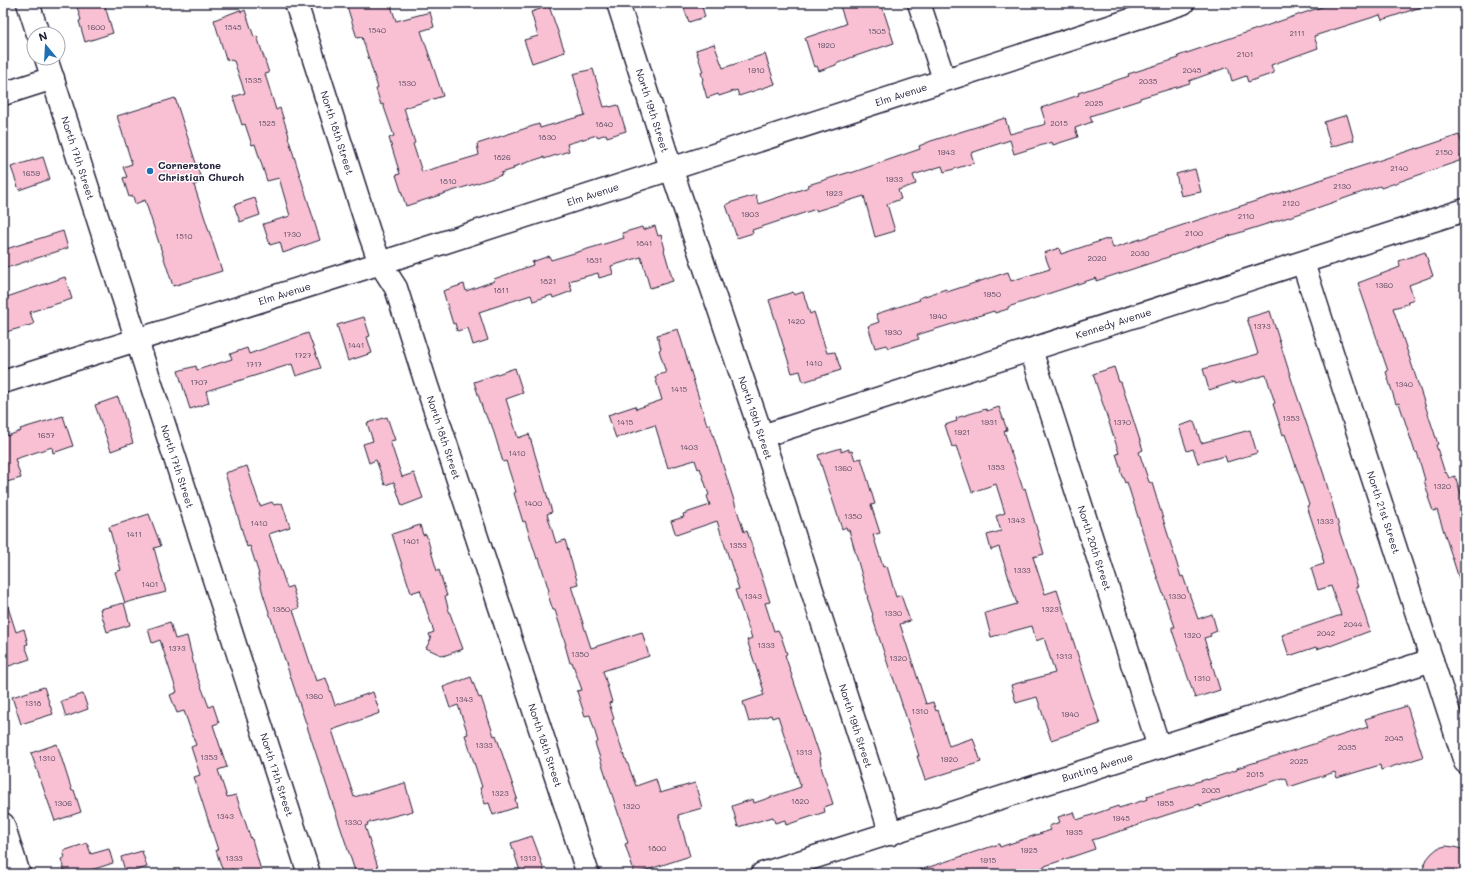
<svg xmlns="http://www.w3.org/2000/svg" width="1468" height="877" viewBox="0 0 1468 877" font-family="Mali,sans-serif">
<style>
.building{fill:#f9c0d3;stroke:#22223b}
.lines{fill:none;stroke-linecap:round;stroke-linejoin:round}
.minor-casing{stroke:#22223b;stroke-width:25}
.minor{stroke:#fff;stroke-width:22}
.poi-dot{fill:#1f6fb2;stroke:#fff;stroke-width:1.5}
.labels{text-anchor:middle;stroke-width:3;stroke-linejoin:round;paint-order:stroke}
.number-label{font-size:8px;fill:#584a61}
.street-label{font-size:10px;fill:#22223b;stroke:#fff}
.poi-label{font-size:10px;font-weight:bold;fill:#22223b;stroke:#fff;text-anchor:start}
</style>
<rect width="100%" height="100%" fill="#fff"/>
<filter id="ink" filterUnits="userSpaceOnUse"><feTurbulence type="fractalNoise" baseFrequency=".025" numOctaves="2"/><feDisplacementMap in="SourceGraphic" scale="8" xChannelSelector="R" yChannelSelector="G"/><feConvolveMatrix kernelMatrix="1 2 1 2 8 2 1 2 1" color-interpolation-filters="sRGB"/></filter>
<g filter="url(#ink)">
<g class="building">
<polygon points="76,3 104,3 113,33 85,42 79,21 81,20"/>
<polygon points="346,3 390,3 396,21 430,12 434,27 421,31 443,96 404,108 415,143 413,144 422,172 479,155 477,144 539,124 540,128 585,115 573,74 593,69 604,107 609,106 610,107 618,105 626,131 607,137 606,134 598,137 597,135 567,144 569,151 544,159 544,157 513,167 514,169 501,173 502,175 406,206 396,175 400,174 389,138 394,136 383,104 381,105 376,89 378,88 362,37 357,38"/>
<polygon points="682,3 701,3 705,17 689,22"/>
<polygon points="839,3 881,3 894,43 850,58 836,64 836,65 819,71 817,66 814,67 805,38 846,24"/>
<polygon points="1333,3 1424,3 1424,6 1382,20 1380,15 1314,36 1318,48 1271,65 1274,73 1248,82 1246,76 1232,81 1228,67 1189,81 1190,83 1140,98 1140,100 1090,116 1092,122 1075,128 1078,137 1053,145 1052,142 1014,154 1010,140 971,153 974,163 944,172 942,166 913,175 916,184 898,190 901,199 887,204 895,231 875,237 864,196 816,211 816,209 752,230 753,233 737,238 726,205 732,202 756,195 758,204 809,187 808,185 850,172 851,173 920,149 919,146 931,141 1005,118 1010,134 1046,124 1041,108 1079,95 1078,93 1129,76 1128,74 1179,58 1178,56"/>
<polygon points="549,6 565,52 532,63 524,40 538,36 531,12"/>
<polygon points="240,10 241,12 245,10 254,37 257,36 269,73 265,74 276,110 280,108 289,136 288,137 320,240 283,253 280,242 270,245 263,224 290,216 279,178 267,181 255,144 252,145 245,124 242,125 233,97 245,93 234,61 226,59 214,20"/>
<polygon points="714,44 723,68 765,54 775,84 739,96 737,90 719,96 718,94 707,98 702,81 703,80 701,72 703,72 696,50"/>
<polygon points="175,98 202,182 194,185 222,271 173,286 145,200 135,204 133,196 129,197 123,178 127,177 123,167 132,164 117,116"/>
<polygon points="1347,115 1354,140 1331,147 1324,122"/>
<polygon points="1459,135 1464,149 1461,150 1463,154 1461,155 1462,160 1381,188 1380,186 1311,210 1210,242 1160,260 1096,281 1096,278 1008,307 1008,309 995,313 994,311 917,335 919,339 888,348 886,345 875,348 868,326 879,322 876,314 920,300 919,298 946,289 947,292 1008,272 1011,281 1050,269 1044,253 1059,248 1061,254 1110,238 1113,248 1417,148 1417,149"/>
<polygon points="43,157 50,179 19,190 11,167"/>
<polygon points="1195,169 1201,192 1181,196 1176,174"/>
<polygon points="255,198 260,215 240,222 234,205"/>
<polygon points="655,226 658,236 661,235 665,249 664,250 673,281 650,288 641,257 611,266 613,274 599,278 598,273 569,281 572,291 553,298 552,295 533,301 531,295 479,312 488,340 473,345 468,328 457,331 455,323 453,324 443,291 464,284 466,291 494,281 494,279 533,265 532,262 549,256 551,260 561,257 624,238 622,233 642,227 643,230"/>
<polygon points="63,231 68,248 3,269 3,250"/>
<polygon points="1425,252 1433,276 1409,285 1414,299 1407,302 1408,304 1393,308 1438,444 1436,445 1445,473 1446,472 1449,478 1455,476 1465,505 1465,587 1462,588 1437,510 1433,511 1428,497 1429,497 1424,480 1425,480 1417,452 1415,452 1399,403 1396,404 1386,372 1388,371 1358,283 1400,267 1399,261"/>
<polygon points="65,277 72,299 30,312 34,324 6,332 3,322 3,307 7,306 4,298"/>
<polygon points="793,292 794,295 803,292 810,314 814,312 827,353 835,352 841,370 803,382 800,371 792,373 769,300"/>
<polygon points="1270,311 1292,381 1324,475 1340,530 1339,530 1358,587 1356,587 1370,631 1330,646 1329,645 1317,649 1316,647 1289,656 1282,635 1341,615 1331,586 1318,590 1311,568 1324,564 1322,555 1323,555 1307,506 1309,505 1285,434 1283,435 1273,404 1275,403 1266,375 1235,384 1234,382 1209,390 1203,369 1258,354 1247,318"/>
<polygon points="364,317 370,336 367,337 372,353 348,361 337,325"/>
<polygon points="678,329 707,425 710,425 744,532 747,531 770,602 765,603 774,631 778,630 781,636 787,654 785,655 815,745 816,744 821,759 820,759 822,770 833,804 824,807 825,812 786,825 785,820 775,823 773,817 738,827 732,806 753,799 754,803 801,787 778,716 772,718 771,715 749,722 743,702 764,695 762,691 764,691 747,640 752,638 735,590 739,589 717,521 676,535 671,521 684,517 683,514 710,505 707,496 709,495 700,468 698,469 695,460 668,468 655,425 616,438 608,415 635,406 636,409 662,400 655,377 657,377 657,375 666,373 659,350 661,349 657,335"/>
<polygon points="308,333 321,368 296,376 292,364 219,387 206,391 209,403 190,409 178,371 196,366 197,370 232,359 230,354 247,348 249,354"/>
<polygon points="1114,367 1119,382 1121,382 1143,450 1139,452 1149,482 1152,483 1181,577 1183,576 1198,619 1212,614 1217,631 1210,634 1211,636 1204,638 1220,690 1195,698 1172,630 1172,627 1175,627 1155,571 1127,482 1125,483 1120,470 1121,469 1116,454 1119,453 1093,374"/>
<polygon points="515,368 523,393 506,399 518,438 529,434 552,512 547,514 556,543 565,540 578,584 571,586 591,648 642,632 649,656 603,671 612,702 609,703 614,719 612,720 625,759 626,759 636,786 656,779 660,793 695,783 702,808 678,815 690,856 644,871 635,873 633,869 625,844 628,843 595,743 598,742 590,715 585,716 582,707 577,691 582,690 572,662 570,663 565,645 566,645 555,610 553,610 547,592 549,591 539,558 537,559 525,521 523,522 514,493 516,492 506,461 503,462 491,423 489,423 485,413 484,413 474,382"/>
<polygon points="118,397 133,443 111,451 95,405"/>
<polygon points="999,407 1007,430 1004,431 1023,489 1025,488 1044,554 1033,557 1045,594 1057,590 1100,724 1051,740 1037,697 1016,703 1011,685 1055,673 1044,638 1036,641 1032,626 991,637 985,613 1017,604 999,547 991,550 987,535 1001,531 996,516 1005,513 996,484 972,492 956,446 952,447 945,425 957,421 956,418 986,409 987,411"/>
<polygon points="63,416 73,446 53,453 52,447 15,459 21,478 3,483 3,432 6,432 7,436 21,431 20,429"/>
<polygon points="387,417 395,440 390,441 402,477 414,473 423,498 402,506 394,482 385,485 376,460 369,463 363,444 373,441 367,423"/>
<polygon points="1194,421 1201,443 1250,430 1257,453 1227,462 1225,456 1198,463 1193,449 1187,451 1179,426"/>
<polygon points="841,448 841,452 849,449 849,452 852,451 855,460 861,458 875,504 871,505 880,533 873,535 883,567 887,566 896,597 901,595 910,621 900,624 926,704 933,702 936,711 938,710 949,746 973,738 981,762 925,780 917,756 919,756 893,677 892,677 872,616 873,615 867,597 868,597 849,530 847,530 846,527 842,529 818,455"/>
<polygon points="247,466 260,506 272,502 274,505 282,503 290,527 269,534 287,588 292,586 299,608 293,610 316,681 326,678 335,705 373,692 380,713 332,730 354,797 405,783 413,811 367,823 368,825 365,826 380,874 356,874 263,594 258,574 259,574 250,546 247,547 225,473"/>
<polygon points="149,514 161,546 154,548 166,592 125,603 115,572 121,570 109,527"/>
<polygon points="420,525 423,535 426,534 437,571 439,570 447,596 445,596 448,608 463,649 443,656 426,648 431,639 429,634 434,632 420,590 411,593 392,534"/>
<polygon points="3,601 6,601 16,632 24,629 28,644 25,645 30,659 6,667 3,659"/>
<polygon points="124,603 130,625 107,632 100,609"/>
<polygon points="170,622 175,639 187,636 196,673 209,707 213,705 219,723 213,725 227,767 218,770 227,797 236,795 251,839 252,839 262,874 235,874 233,869 223,872 216,850 218,850 194,777 200,775 191,747 196,745 184,711 177,713 170,695 177,692 160,640 152,643 148,629"/>
<polygon points="471,677 479,698 481,697 494,736 496,735 517,798 515,799 517,807 493,815 489,803 485,804 480,788 482,787 465,735 468,734 458,705 450,708 443,687"/>
<polygon points="44,687 53,714 21,724 12,697"/>
<polygon points="83,694 88,709 66,717 61,701"/>
<polygon points="1407,706 1423,757 1381,770 1380,765 1337,778 1335,772 1289,787 1286,778 1284,779 1283,778 1200,806 1200,804 1139,824 1139,825 1099,838 1092,840 1095,849 1045,866 1045,867 1025,874 917,874 917,871 999,844 1000,847 1051,830 1049,826 1060,822 1058,817 1074,812 1077,820 1118,806 1119,808 1148,799 1147,796 1207,779 1207,780 1237,770 1237,768 1368,727 1365,719"/>
<polygon points="57,744 72,791 74,790 81,812 55,821 31,753"/>
<polygon points="532,836 538,852 545,874 521,874 511,843"/>
<polygon points="87,843 91,854 109,849 113,863 79,874 65,874 61,859 65,858 63,851"/>
<polygon points="1446,846 1454,847 1465,850 1465,874 1421,874 1427,859 1432,853 1438,848"/>
<polygon points="142,851 147,867 126,874 121,857"/>
</g>
<g class="lines">
<defs>
<g id="minor">
<polyline points="28,3 38,34"/>
<path id="s1" d="M 296,3 L 370,235 L 380,263 L 396,288 L 426,383 L 588,874"/>
<path id="s2" d="M 618,3 L 671,168 L 762,436 L 891,834"/>
<polyline points="919,3 944,79"/>
<path id="s3" d="M 46,58 L 309,874"/>
<polyline points="3,94 53,78"/>
<path id="s4" d="M 1303,263 L 1465,762"/>
<path id="s5" d="M 1031,350 L 1159,747"/>
<path id="s6" d="M 3,382 L 362,269 L 1183,3"/>
<path id="s7" d="M 762,436 L 1465,210"/>
<polyline points="3,824 19,874"/>
<path id="s8" d="M 762,874 L 1432,660"/>
</g>
</defs>
<use href="#minor" class="minor-casing"/>
<use href="#minor" class="minor"/>
</g>
</g>
<circle class="poi-dot" cx="150" cy="171" r="4"/>
<g class="labels">
<g class="number-label">
<text x="96" y="30">1600</text>
<text x="233" y="30">1545</text>
<text x="377" y="33">1540</text>
<text x="877" y="34">1505</text>
<text x="1297" y="36">2111</text>
<text x="826" y="48">1920</text>
<text x="1245" y="57">2101</text>
<text x="756" y="73">1910</text>
<text x="1192" y="73">2045</text>
<text x="253" y="83">1535</text>
<text x="1148" y="84">2035</text>
<text x="407" y="86">1530</text>
<text x="1094" y="106">2025</text>
<text x="267" y="126">1525</text>
<text x="1059" y="126">2015</text>
<text x="604" y="127">1840</text>
<text x="547" y="140">1830</text>
<text x="946" y="155">1943</text>
<text x="1444" y="155">2150</text>
<text x="502" y="160">1826</text>
<text x="1399" y="171">2140</text>
<text x="31" y="176">1659</text>
<text x="894" y="182">1933</text>
<text x="448" y="184">1810</text>
<text x="1342" y="189">2130</text>
<text x="834" y="196">1923</text>
<text x="1291" y="206">2120</text>
<text x="750" y="217">1903</text>
<text x="1246" y="219">2110</text>
<text x="1194" y="236">2100</text>
<text x="292" y="237">1730</text>
<text x="184" y="239">1510</text>
<text x="644" y="246">1841</text>
<text x="1140" y="256">2030</text>
<text x="1097" y="261">2020</text>
<text x="594" y="263">1831</text>
<text x="548" y="284">1821</text>
<text x="1384" y="288">1360</text>
<text x="501" y="293">1811</text>
<text x="992" y="297">1950</text>
<text x="938" y="319">1940</text>
<text x="796" y="324">1420</text>
<text x="1262" y="329">1373</text>
<text x="893" y="335">1930</text>
<text x="356" y="348">1441</text>
<text x="303" y="358">1727</text>
<text x="814" y="366">1410</text>
<text x="254" y="367">1717</text>
<text x="199" y="385">1707</text>
<text x="1404" y="387">1340</text>
<text x="679" y="392">1415</text>
<text x="1291" y="421">1353</text>
<text x="625" y="425">1415</text>
<text x="989" y="425">1931</text>
<text x="1122" y="425">1370</text>
<text x="962" y="435">1921</text>
<text x="46" y="438">1657</text>
<text x="689" y="450">1403</text>
<text x="517" y="456">1410</text>
<text x="996" y="470">1353</text>
<text x="843" y="471">1360</text>
<text x="1442" y="489">1320</text>
<text x="533" y="506">1400</text>
<text x="853" y="519">1350</text>
<text x="1016" y="523">1343</text>
<text x="1325" y="524">1333</text>
<text x="259" y="526">1410</text>
<text x="134" y="537">1411</text>
<text x="411" y="544">1401</text>
<text x="738" y="548">1353</text>
<text x="1022" y="573">1333</text>
<text x="150" y="587">1401</text>
<text x="753" y="599">1343</text>
<text x="1177" y="599">1330</text>
<text x="281" y="612">1380</text>
<text x="1050" y="612">1323</text>
<text x="893" y="616">1330</text>
<text x="1353" y="627">2044</text>
<text x="1326" y="636">2042</text>
<text x="1192" y="638">1320</text>
<text x="766" y="648">1333</text>
<text x="177" y="651">1373</text>
<text x="580" y="657">1350</text>
<text x="1064" y="659">1313</text>
<text x="898" y="661">1320</text>
<text x="1202" y="681">1310</text>
<text x="314" y="699">1360</text>
<text x="464" y="702">1343</text>
<text x="33" y="706">1318</text>
<text x="920" y="714">1310</text>
<text x="1070" y="717">1940</text>
<text x="1394" y="741">2045</text>
<text x="484" y="748">1333</text>
<text x="1347" y="750">2035</text>
<text x="804" y="755">1313</text>
<text x="209" y="760">1353</text>
<text x="47" y="761">1310</text>
<text x="949" y="762">1920</text>
<text x="1299" y="764">2025</text>
<text x="1255" y="777">2015</text>
<text x="1211" y="793">2005</text>
<text x="500" y="796">1323</text>
<text x="800" y="804">1820</text>
<text x="63" y="806">1306</text>
<text x="1165" y="806">1955</text>
<text x="631" y="809">1320</text>
<text x="225" y="819">1343</text>
<text x="1121" y="821">1945</text>
<text x="353" y="825">1330</text>
<text x="1074" y="835">1935</text>
<text x="657" y="851">1800</text>
<text x="1029" y="853">1925</text>
<text x="234" y="861">1333</text>
<text x="528" y="861">1313</text>
<text x="988" y="863">1915</text>
</g>
<g class="street-label">
<text dy="4" stroke="none"><textPath href="#s6" startOffset="943">Elm Avenue</textPath></text>
<text dy="4" stroke="none"><textPath href="#s2" startOffset="113">North 19th Street</textPath></text>
<text dy="4" stroke="none"><textPath href="#s1" startOffset="136">North 18th Street</textPath></text>
<text dy="4" stroke="none"><textPath href="#s3" startOffset="105">North 17th Street</textPath></text>
<text dy="4" stroke="none"><textPath href="#s6" startOffset="619">Elm Avenue</textPath></text>
<text dy="4" stroke="none"><textPath href="#s6" startOffset="295">Elm Avenue</textPath></text>
<text dy="4" stroke="none"><textPath href="#s7" startOffset="369">Kennedy Avenue</textPath></text>
<text dy="4" stroke="none"><textPath href="#s2" startOffset="437">North 19th Street</textPath></text>
<text dy="4" stroke="none"><textPath href="#s1" startOffset="460">North 18th Street</textPath></text>
<text dy="4" stroke="none"><textPath href="#s3" startOffset="429">North 17th Street</textPath></text>
<text dy="4" stroke="none"><textPath href="#s4" startOffset="262">North 21st Street</textPath></text>
<text dy="4" stroke="none"><textPath href="#s5" startOffset="208">North 20th Street</textPath></text>
<text dy="4" stroke="none"><textPath href="#s2" startOffset="761">North 19th Street</textPath></text>
<text dy="4" stroke="none"><textPath href="#s1" startOffset="784">North 18th Street</textPath></text>
<text dy="4" stroke="none"><textPath href="#s8" startOffset="352">Bunting Avenue</textPath></text>
<text dy="4" stroke="none"><textPath href="#s3" startOffset="753">North 17th Street</textPath></text>
</g>
<g class="poi-label">
<text x="158" y="169">Cornerstone<tspan x="158" dy="12">Christian Church</tspan></text>
</g>
</g>
<rect width="1468" height="877" fill="none" stroke="#fff" stroke-width="16"/>
<rect x="8" y="8" width="1452" height="861" fill="none" stroke="#22223b" stroke-width="1.5" filter="url(#ink)"/>
<g transform="translate(46 46) rotate(342)"><circle r="19" fill="#ffffff" stroke="#a7a7b1"/>
<path d="M0-3L7 15L0 10L-7 15Z" fill="#1f6fb2"/>
<text y="-6" font-size="11" font-weight="bold" text-anchor="middle" fill="#22223b">N</text>
</g>
</svg>
